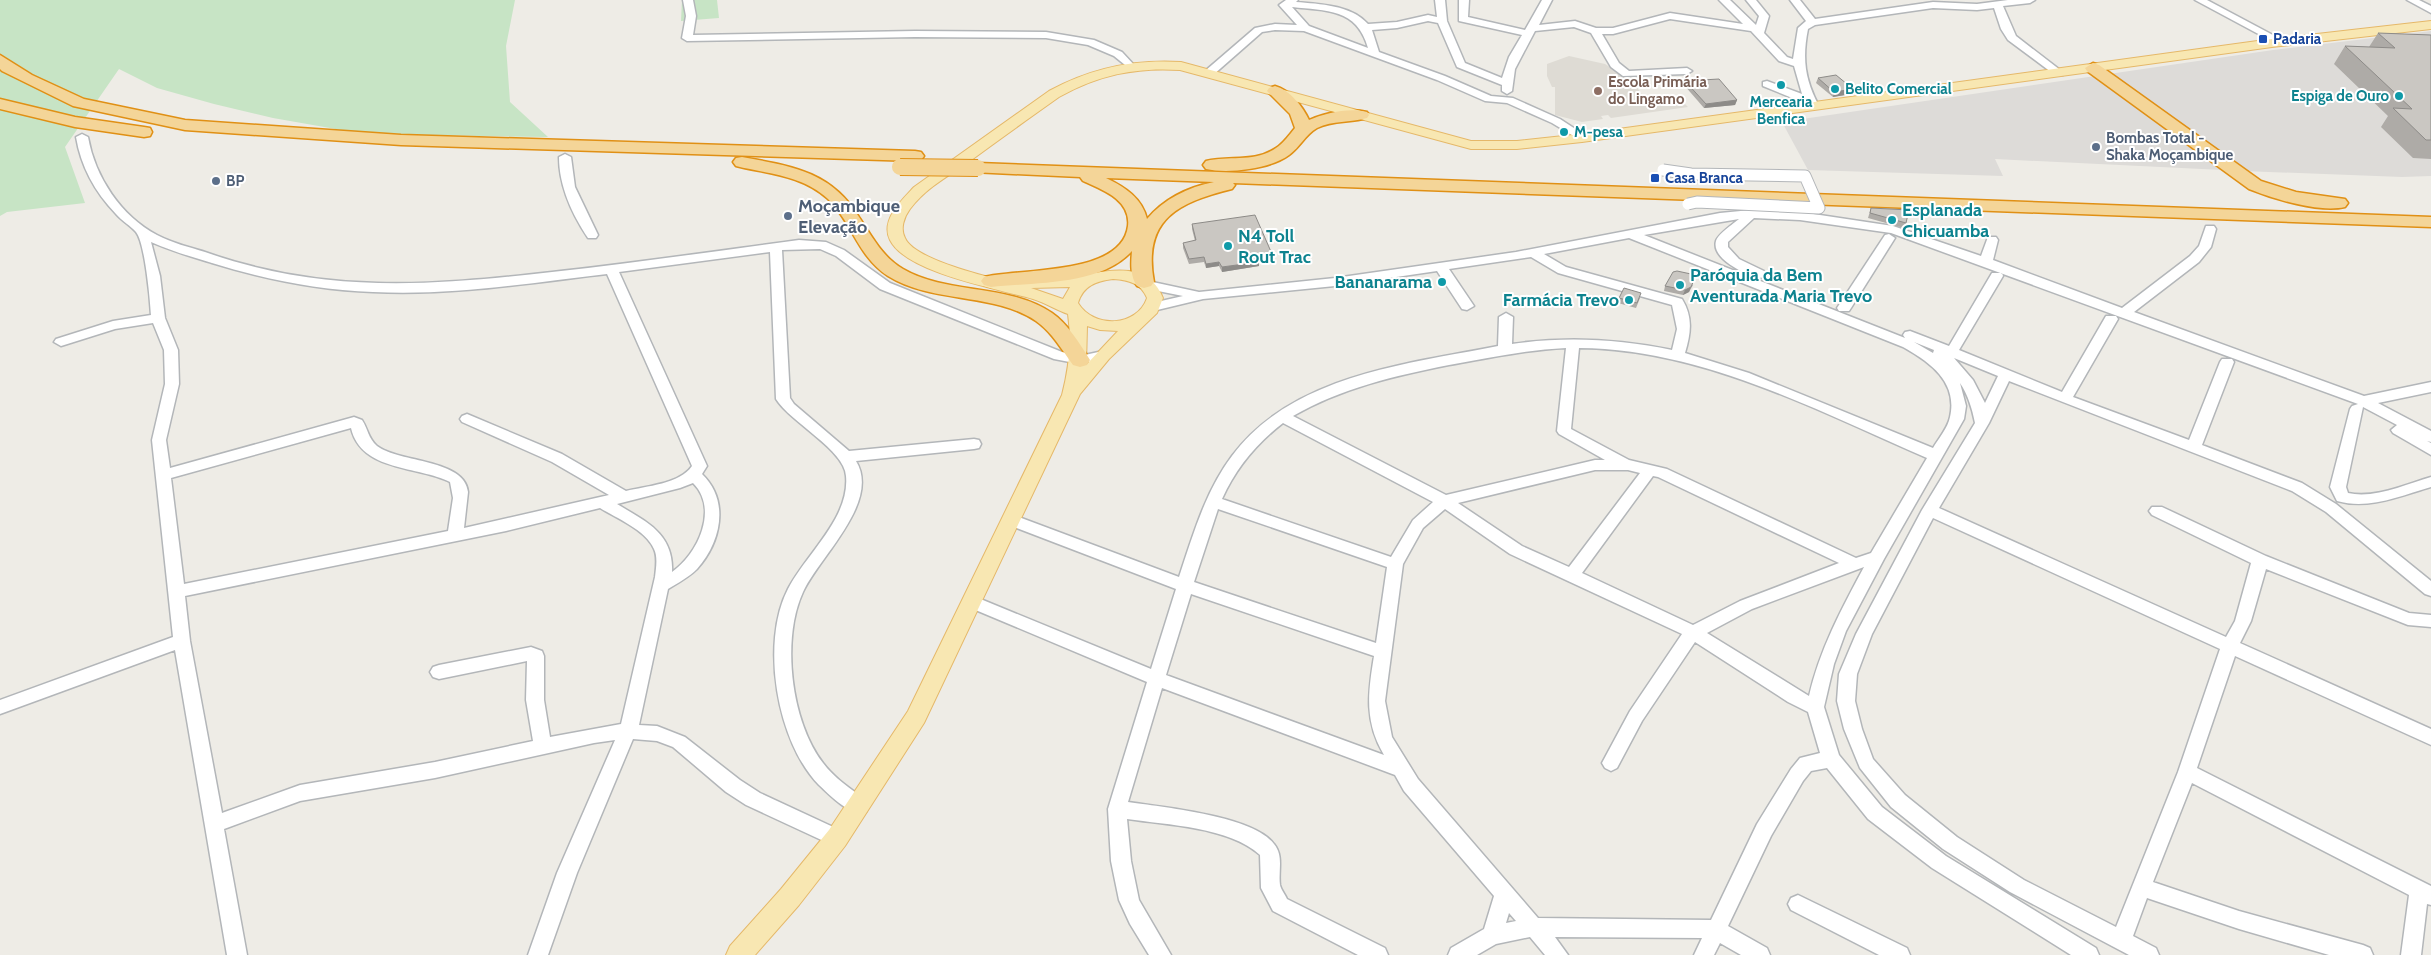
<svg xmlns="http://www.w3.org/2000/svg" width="2431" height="955" viewBox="0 0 2431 955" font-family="Cabin,sans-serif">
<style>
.industrial{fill:#dddbd8}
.education{fill:#dedbd4}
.green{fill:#c7e4c5}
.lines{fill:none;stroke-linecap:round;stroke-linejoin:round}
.minor-casing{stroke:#b3b6b9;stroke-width:3}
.major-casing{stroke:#e5b869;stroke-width:2}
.highway-casing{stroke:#e09015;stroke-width:3}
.minor{fill:#fff;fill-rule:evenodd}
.major{fill:#f8e7b2;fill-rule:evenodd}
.highway{fill:#f4d598;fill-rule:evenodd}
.minor-bridge-casing{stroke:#b3b6b9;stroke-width:13;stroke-linecap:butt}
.highway-bridge-casing{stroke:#e09015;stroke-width:18;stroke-linecap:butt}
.minor-bridge{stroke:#fff;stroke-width:11}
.highway-bridge{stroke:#f4d598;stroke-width:16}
.wall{fill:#aeaba7}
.shaded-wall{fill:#8d8b88}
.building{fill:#cac7c2;stroke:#8d8b88}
.transit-dot{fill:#1a4fb4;stroke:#fff;stroke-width:2}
.culture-dot{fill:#0f9aa8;stroke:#fff;stroke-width:2}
.education-dot{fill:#8d6e63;stroke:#fff;stroke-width:2}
.service-dot{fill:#5c6f8a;stroke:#fff;stroke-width:2}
.labels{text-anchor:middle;stroke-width:4;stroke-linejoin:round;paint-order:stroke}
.far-transit-label{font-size:15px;font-weight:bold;fill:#164399;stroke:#fff;text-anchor:start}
.far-education-label{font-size:15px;font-weight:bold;fill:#785e54;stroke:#fff;text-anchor:start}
.far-culture-label{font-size:15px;font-weight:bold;fill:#0d838f;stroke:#fff;text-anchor:start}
.far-service-label{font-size:15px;font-weight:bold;fill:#4e5e75;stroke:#fff;text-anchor:start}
.service-label{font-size:18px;font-weight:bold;fill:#4e5e75;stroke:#fff;text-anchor:start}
.culture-label{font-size:18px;font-weight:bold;fill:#0d838f;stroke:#fff;text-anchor:start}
</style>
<rect width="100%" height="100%" fill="#eeece6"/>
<polygon class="industrial" points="2431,31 2431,176 2402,177 2243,171 1995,159 2003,176 1808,170 1782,122 2273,50"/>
<polygon class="education" points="1569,56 1605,64 1633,82 1646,100 1678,97 1688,107 1611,118 1608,115 1601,116 1603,119 1582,122 1555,115 1555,87 1552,87 1547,76 1547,64"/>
<g class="green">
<polygon points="0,0 515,0 506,46 510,102 548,137 418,135 347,131 273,118 214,104 157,88 119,69 65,147 85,203 7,212 0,216"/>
<polygon points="682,0 717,0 719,18 681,21"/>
</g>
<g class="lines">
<defs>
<g id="minor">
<polygon points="683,0 693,0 696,16 693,35 915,31 1046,32 1094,40 1122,52 1135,66 1130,69 1114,56 1088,45 1046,38 915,37 687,41 682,38 686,16"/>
<path d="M 1286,0 L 1298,0 L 1296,2 C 1320,4 1351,5 1368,24 L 1397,22 L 1428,15 L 1437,17 L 1435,0 L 1445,0 L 1447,21 L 1465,63 L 1502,78 L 1509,57 L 1522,35 L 1459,21 L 1459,0 L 1469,0 L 1468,17 L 1525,30 L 1542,0 L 1552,0 L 1539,25 L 1575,21 L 1596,28 L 1613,28 L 1670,13 L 1743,24 L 1719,0 L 1730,0 L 1756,25 L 1759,16 L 1746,0 L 1756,0 L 1769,16 L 1764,33 L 1787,57 L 1793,59 L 1798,28 L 1806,21 L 1790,0 L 1800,0 L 1815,19 L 1933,2 L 1977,4 L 2008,0 L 2035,0 L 2030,3 L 2003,6 L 2016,36 L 2064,73 L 2063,75 L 2055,75 L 2008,40 L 2001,29 L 1994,8 L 1977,10 L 1933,8 L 1815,25 L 1808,29 C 1802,59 1805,80 1819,106 L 1814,109 L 1810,108 L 1807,104 L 1763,86 L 1763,82 L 1767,81 L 1802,94 L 1794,66 L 1779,61 L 1751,31 L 1670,19 L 1613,34 L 1602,34 L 1619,63 L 1629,71 L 1687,68 L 1692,71 L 1687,74 L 1623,76 L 1611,67 L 1591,33 L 1574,27 L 1535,31 L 1515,69 L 1512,91 L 1507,94 L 1502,91 L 1502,85 L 1457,67 L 1438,23 L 1428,21 L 1397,28 L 1372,30 L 1379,52 L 1445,76 L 1491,96 L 1513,98 L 1560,119 L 1586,136 L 1588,138 L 1582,141 L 1552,123 L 1507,103 L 1485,101 L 1437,80 L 1304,31 L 1275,30 L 1262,32 L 1213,75 L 1205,75 L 1205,71 L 1255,28 L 1275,24 L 1297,25 L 1279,5 ZM 1292,7 C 1326,11 1357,8 1368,48 L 1309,26 Z"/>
<polygon points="2195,0 2207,0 2286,42 2281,45 2277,44"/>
<polygon points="2407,0 2419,0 2431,6 2431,13"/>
<path d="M 82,134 L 88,137 C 95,177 121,216 157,235 C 172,243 189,247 205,252 C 324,294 429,286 552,272 C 634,263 717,251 799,240 L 826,242 L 844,250 L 890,283 L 1062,352 L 1080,356 L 1103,351 L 1110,355 L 1108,358 L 1080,364 L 1054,359 L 880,289 L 836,256 L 820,249 L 782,250 L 790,398 L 794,404 L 849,451 L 974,439 L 979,440 L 981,444 L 979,448 L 974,449 L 856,461 C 881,502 819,557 803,592 C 781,639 791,722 823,763 C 834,778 851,789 866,800 L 868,806 L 866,812 C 850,817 830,795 819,785 C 777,742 760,643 788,589 C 806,554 850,518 846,476 C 845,450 790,422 776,399 L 770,252 L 619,272 L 707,466 L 702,474 C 730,501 721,542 697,569 C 689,577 678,583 668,589 L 639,725 L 657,726 L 685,737 L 740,780 L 760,793 L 844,832 L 846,838 L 844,844 L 837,847 L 830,844 L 746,805 L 726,792 L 673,747 L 657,741 L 633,739 L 577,873 L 548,955 L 528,955 L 557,873 L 615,740 L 594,743 L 435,778 L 300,801 L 224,829 L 247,955 L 227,955 L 175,650 L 0,714 L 0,700 L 173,637 L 152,440 L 165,384 L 164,350 L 153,323 L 115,329 L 61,346 L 54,342 L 56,339 L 113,321 L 151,315 C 150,299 145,243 136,232 C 131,226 122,221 116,214 C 95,192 81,167 76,137 ZM 151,242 C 171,251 192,257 212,263 C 264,279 318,290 373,292 C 451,296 530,283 607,274 L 692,466 C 680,484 646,486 626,491 L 562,454 L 467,414 L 462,416 L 460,419 L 462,422 L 552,462 L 609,495 L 464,528 L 468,492 C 465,459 400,463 377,446 C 368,438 368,429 362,420 L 354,417 L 170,468 L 166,440 L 179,384 L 178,350 L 165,318 L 160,276 ZM 351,428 C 361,472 419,466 450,482 L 453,498 L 448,531 L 184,584 L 171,478 ZM 693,483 C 719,509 698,554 672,572 C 674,533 645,521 617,504 L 680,488 ZM 600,508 C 616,518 646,530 654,549 C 658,557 656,568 655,577 L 621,724 L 550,737 L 544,700 L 544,656 L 542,651 L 531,647 L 439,665 L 433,667 L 430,672 L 433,677 L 439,679 L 527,661 L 526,700 L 533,741 L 435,762 L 300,785 L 222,813 L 190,641 L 185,596 L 506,531 Z"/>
<path d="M 565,154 L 571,157 L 575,187 L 598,235 L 596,238 L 588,238 C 572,214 559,186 559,157 Z"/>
<path d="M 1751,210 L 1800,212 L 1893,226 L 1981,256 L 1988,237 L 1996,237 L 1998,240 L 1993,260 L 2122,308 L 2190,256 L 2199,246 L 2206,226 L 2214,226 L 2216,229 L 2211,247 L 2199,262 L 2134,312 L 2364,396 L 2431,382 L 2431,392 L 2378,403 L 2431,431 L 2431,442 L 2427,441 L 2431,443 L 2431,455 L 2393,433 L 2391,430 L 2397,425 L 2363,407 L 2346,487 L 2348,493 C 2375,499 2406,484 2431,477 L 2431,487 C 2400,496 2369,510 2337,501 L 2330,487 L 2350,409 L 2352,406 L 2358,404 L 1891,233 L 1800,220 L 1754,218 L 1728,242 L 1728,247 L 1739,259 L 1764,271 L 1765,274 L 1764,277 L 1759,278 C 1746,275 1711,259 1716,241 C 1718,234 1733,224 1739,219 L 1644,235 L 1905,338 L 1903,335 L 1905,332 L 1910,331 L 1949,346 L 1992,273 L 2002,273 L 2003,276 L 1959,350 L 2062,392 L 2106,316 L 2116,316 L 2118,319 L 2073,397 L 2189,440 L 2220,362 L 2222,359 L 2232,359 L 2234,362 L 2202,445 L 2302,483 L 2336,504 L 2431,581 L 2431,596 L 2425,594 L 2326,512 L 2292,491 L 2009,381 L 1989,423 L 1939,508 L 2226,637 L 2235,621 L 2251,563 L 2152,515 L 2149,511 L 2152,507 L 2162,507 L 2266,556 L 2409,613 L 2431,615 L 2431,627 L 2408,625 L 2266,569 L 2251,621 L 2240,643 L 2431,729 L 2431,745 L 2235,656 L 2197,768 L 2431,886 L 2431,905 L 2427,904 L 2421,955 L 2401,955 L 2409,895 L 2192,783 L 2153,882 L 2239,911 L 2363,945 L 2370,948 L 2373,955 L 2329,955 L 2239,929 L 2147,898 L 2133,936 L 2156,948 L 2159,955 L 2129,955 L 2010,892 L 1943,849 L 1891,807 L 1860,768 L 1844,729 L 1837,701 L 1839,674 L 1856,634 L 1922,510 L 1975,423 C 1972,408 1968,395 1960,383 L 1966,406 L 1964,419 L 1884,559 L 1846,631 L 1834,664 L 1824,707 L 1839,755 L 1882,807 L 1946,856 L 2096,948 L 2099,955 L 2071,955 L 1932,868 L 1868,819 L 1827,768 L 1811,771 L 1803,781 L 1771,836 L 1728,926 L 1767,948 L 1770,955 L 1741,955 L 1720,943 L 1714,955 L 1694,955 L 1702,938 L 1555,937 L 1568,955 L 1545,955 L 1530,937 L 1496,944 L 1477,955 L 1448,955 L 1451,948 L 1484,929 L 1494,896 L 1404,791 L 1395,775 L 1162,688 L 1128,802 C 1162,807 1254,816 1274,844 C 1284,856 1278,871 1280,885 C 1281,890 1285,894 1287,899 L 1385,948 L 1388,955 L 1358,955 L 1273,911 L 1261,888 L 1260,855 C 1230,827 1167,825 1127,819 L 1131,861 L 1139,900 L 1171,955 L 1149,955 L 1130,924 L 1119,900 L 1111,861 L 1108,809 L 1147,682 L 966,606 L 964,602 L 966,598 L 972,596 L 978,598 L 1151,669 L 1176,589 L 1006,524 L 1003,520 L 1006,516 L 1016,516 L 1179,577 C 1193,535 1205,492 1232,456 C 1292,375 1407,364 1498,346 L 1499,317 L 1506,313 L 1513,317 L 1512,344 C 1565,336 1620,339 1672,350 L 1677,329 L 1672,305 L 1558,273 L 1531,257 L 1449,269 L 1474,306 L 1467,310 L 1462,309 L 1437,271 L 1335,286 L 1203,299 L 1153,311 L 1146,307 L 1148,304 L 1183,296 L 1143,288 L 1142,285 L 1143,282 L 1148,281 L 1199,292 L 1335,278 L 1516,252 L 1720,213 ZM 1629,238 L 1903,347 C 1930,362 1958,382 1950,417 C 1948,428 1938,439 1933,448 L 1749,373 L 1685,353 C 1691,333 1693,317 1682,299 L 1566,267 L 1544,254 ZM 1914,342 L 1934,350 L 1933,353 ZM 1566,348 L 1557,431 L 1559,434 L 1605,460 L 1595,460 L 1446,495 L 1293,416 C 1342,388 1394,376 1449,365 C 1488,358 1526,350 1566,348 ZM 1579,348 C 1702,349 1816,410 1927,458 L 1871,553 L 1856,558 L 1667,469 L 1629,460 L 1571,429 ZM 1954,358 L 1998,376 L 1985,403 L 1973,380 ZM 1283,423 L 1433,502 L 1413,520 L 1391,557 L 1222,499 C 1236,468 1256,444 1283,423 ZM 1595,470 L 1628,470 L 1640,473 L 1569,567 L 1522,546 L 1458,503 ZM 1653,476 L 1658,477 L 1839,563 L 1740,601 L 1693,625 L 1582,573 ZM 1218,509 L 1387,567 L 1376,643 L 1194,582 ZM 1445,509 L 1510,554 L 1682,634 L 1630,711 L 1602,763 L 1605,768 L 1611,771 L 1617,768 L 1642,721 L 1695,642 L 1788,702 L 1808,712 L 1820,753 L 1800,758 L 1791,769 L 1757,824 L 1711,920 L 1538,918 L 1418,779 L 1392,737 L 1385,701 L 1403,564 L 1423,528 ZM 1933,518 L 2220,649 L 2178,772 L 2116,927 L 2024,880 L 1957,837 L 1905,795 L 1873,759 L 1862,729 L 1855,701 L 1857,674 L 1872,634 ZM 1864,567 C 1841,610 1820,649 1809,696 L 1707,633 L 1752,609 ZM 1191,594 L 1374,656 C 1368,693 1364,721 1384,755 L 1166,675 ZM 1509,913 L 1516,921 L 1506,923 Z"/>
<polygon points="1889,234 1895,238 1851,308 1849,311 1839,311 1837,308 1885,235"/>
<polygon points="1798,895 1907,948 1910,955 1879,955 1791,910 1788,904 1791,898"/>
</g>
<path id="major" d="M 2431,21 L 2431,29 L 2272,47 L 1582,142 L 1517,149 L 1471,149 L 1180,70 C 1136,67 1098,75 1059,97 C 1028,119 997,141 966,164 C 946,177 924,190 910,209 C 904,217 900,229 905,238 C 914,260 989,277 1012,283 L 1014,280 C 1027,276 1040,280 1053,279 C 1089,278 1145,251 1163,298 L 1157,313 L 1109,359 L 1080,394 L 924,723 L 845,846 L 799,905 L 755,955 L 726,955 L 730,946 L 781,889 L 829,830 L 908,711 L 1062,395 C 1069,368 1072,342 1068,314 C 1056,310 1046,303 1033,299 C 999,289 906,273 890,240 C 880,220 902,200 914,187 L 1049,91 C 1091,68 1133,59 1181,62 L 1471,141 L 1517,141 L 1582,134 L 2272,39 ZM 1113,279 C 1128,280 1141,283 1147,298 C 1137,327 1094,329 1078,303 C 1083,286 1096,281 1113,279 ZM 1070,287 L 1063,299 L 1031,288 ZM 1087,326 L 1100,330 L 1118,331 L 1086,365 Z"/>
<g id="highway">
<polygon points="0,55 32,75 84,99 185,120 401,135 915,151 921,152 924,156 921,160 915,161 401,145 185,130 73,106 2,71 0,69"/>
<path d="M 2093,63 L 2099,65 L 2261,181 L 2296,192 L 2345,199 L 2348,203 L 2345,207 C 2319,213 2274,199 2249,189 L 2087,71 L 2085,68 Z"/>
<path d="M 1275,86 C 1290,90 1303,107 1309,120 C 1325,113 1350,107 1367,112 L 1369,115 L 1367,118 C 1350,123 1333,120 1317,128 C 1305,135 1300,147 1289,155 C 1270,169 1228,174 1206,169 L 1203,165 L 1206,161 C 1230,155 1254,163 1276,148 C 1284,143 1289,135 1295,128 L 1290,114 L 1267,91 L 1269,88 Z"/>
<polygon points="0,99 75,117 144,127 150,128 152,132 150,136 144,137 75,127 0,109"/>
<path d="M 742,157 C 791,166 831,171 859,217 C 872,236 882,257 903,269 C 948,295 1008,283 1052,313 C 1068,324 1080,344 1090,360 L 1087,365 L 1080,367 L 1073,365 C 1062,350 1052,332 1036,321 C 993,292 933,304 888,276 C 858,257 852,222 828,199 C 802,175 768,174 736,166 L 733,162 L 736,158 Z"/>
<path d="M 978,163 L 2431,217 L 2431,227 L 1233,183 L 1235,185 L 1232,189 C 1179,202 1142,219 1154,282 L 1151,286 L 1144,288 L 1137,286 C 1130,276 1131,262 1132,251 C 1100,286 1036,282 991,287 L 984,285 L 981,281 L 984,277 C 1020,268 1122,276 1128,226 C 1131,200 1103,190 1083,181 L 1080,177 L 972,172 L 969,168 L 972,164 ZM 1106,178 L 1214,182 C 1188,187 1164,199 1147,219 C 1142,198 1125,187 1106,178 Z"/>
</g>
</defs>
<use href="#minor" class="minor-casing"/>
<use href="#major" class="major-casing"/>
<use href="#highway" class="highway-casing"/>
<use href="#minor" class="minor"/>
<use href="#major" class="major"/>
<use href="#highway" class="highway"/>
<defs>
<polyline id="minor-bridge" points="1663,170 1691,174 1805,176 1819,208 1697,202 1688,204"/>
<polyline id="highway-bridge" points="900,167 978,168"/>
</defs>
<use href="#minor-bridge" class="minor-bridge-casing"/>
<use href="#highway-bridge" class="highway-bridge-casing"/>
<use href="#minor-bridge" class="minor-bridge"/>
<use href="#highway-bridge" class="highway-bridge"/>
</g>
<g class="wall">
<polygon points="2378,33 2431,35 2431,159 2413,158 2381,127 2388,116 2334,64 2345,46 2369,47"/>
<polygon points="1818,78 1851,94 1833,97 1816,83"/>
<polygon points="1685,81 1737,100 1735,105 1704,108 1684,85"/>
<polygon points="1871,208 1906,223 1904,228 1868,218"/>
<polygon points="1192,224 1272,254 1271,259 1258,260 1259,266 1222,272 1219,266 1206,268 1204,262 1189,264 1183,248 1183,243 1195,241 1192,229"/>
<polygon points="1693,285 1689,292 1683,295 1664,291 1665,286"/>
<polygon points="1619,298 1640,298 1636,308 1618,303"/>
</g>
<g class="shaded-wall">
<polygon points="1853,89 1851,94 1833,97 1834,92"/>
<polygon points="1737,100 1735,105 1704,108 1706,104"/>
<polygon points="1219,262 1219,266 1206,268 1206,264"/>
<polygon points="1259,262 1259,266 1222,272 1222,267"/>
<polygon points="1694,280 1689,292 1683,295 1685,290"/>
</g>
<g class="building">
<polygon points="2378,33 2431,35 2431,140 2426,140 2393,108 2412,109 2345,46 2395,48"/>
<polygon points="1836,75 1853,89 1834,92 1818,78"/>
<polygon points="1719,79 1737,100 1706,104 1685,81"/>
<polygon points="1871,208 1909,210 1906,223 1870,213"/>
<polygon points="1255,215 1272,254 1257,256 1259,262 1222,267 1219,262 1206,264 1204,257 1189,259 1183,243 1196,240 1192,224"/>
<polygon points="1677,271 1691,274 1694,280 1691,287 1685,290 1665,286 1673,272"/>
<polygon points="1624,288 1641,293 1637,303 1619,298"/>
</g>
<g class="transit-dot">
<rect x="2258" y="34" width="10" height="10" rx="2.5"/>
<rect x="1650" y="173" width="10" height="10" rx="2.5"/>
</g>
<g class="culture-dot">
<circle cx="1781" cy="85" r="5"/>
<circle cx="1835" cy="89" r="5"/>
<circle cx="2399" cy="96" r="5"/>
<circle cx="1564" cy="132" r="5"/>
<circle cx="1892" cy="220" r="5"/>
<circle cx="1228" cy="246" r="5"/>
<circle cx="1442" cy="282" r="5"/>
<circle cx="1680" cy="285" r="5"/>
<circle cx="1629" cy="300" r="5"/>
</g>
<circle class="education-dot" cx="1598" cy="91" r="5"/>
<g class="service-dot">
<circle cx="2096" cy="147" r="5"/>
<circle cx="216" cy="181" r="5"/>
<circle cx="788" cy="216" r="5"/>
</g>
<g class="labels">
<g class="far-transit-label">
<text x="2273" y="44">Padaria</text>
<text x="1665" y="183">Casa Branca</text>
</g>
<g class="far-education-label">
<text x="1608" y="87">Escola Primária<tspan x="1608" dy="17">do Lingamo</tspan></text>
</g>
<g class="far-culture-label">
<text x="1845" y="94">Belito Comercial</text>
<text x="2389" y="101" text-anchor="end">Espiga de Ouro</text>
<text x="1781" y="107" text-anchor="middle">Mercearia<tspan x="1781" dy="17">Benfica</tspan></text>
<text x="1574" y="137">M-pesa</text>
</g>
<g class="far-service-label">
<text x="2106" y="143">Bombas Total -<tspan x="2106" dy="17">Shaka Moçambique</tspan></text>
<text x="226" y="186">BP</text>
</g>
<g class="service-label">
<text x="798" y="212">Moçambique<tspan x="798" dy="21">Elevação</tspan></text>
</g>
<g class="culture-label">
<text x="1902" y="216">Esplanada<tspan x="1902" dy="21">Chicuamba</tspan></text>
<text x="1238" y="242">N4 Toll<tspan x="1238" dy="21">Rout Trac</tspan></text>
<text x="1690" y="281">Paróquia da Bem<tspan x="1690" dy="21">Aventurada Maria Trevo</tspan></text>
<text x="1432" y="288" text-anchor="end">Bananarama</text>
<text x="1619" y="306" text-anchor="end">Farmácia Trevo</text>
</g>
</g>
</svg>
